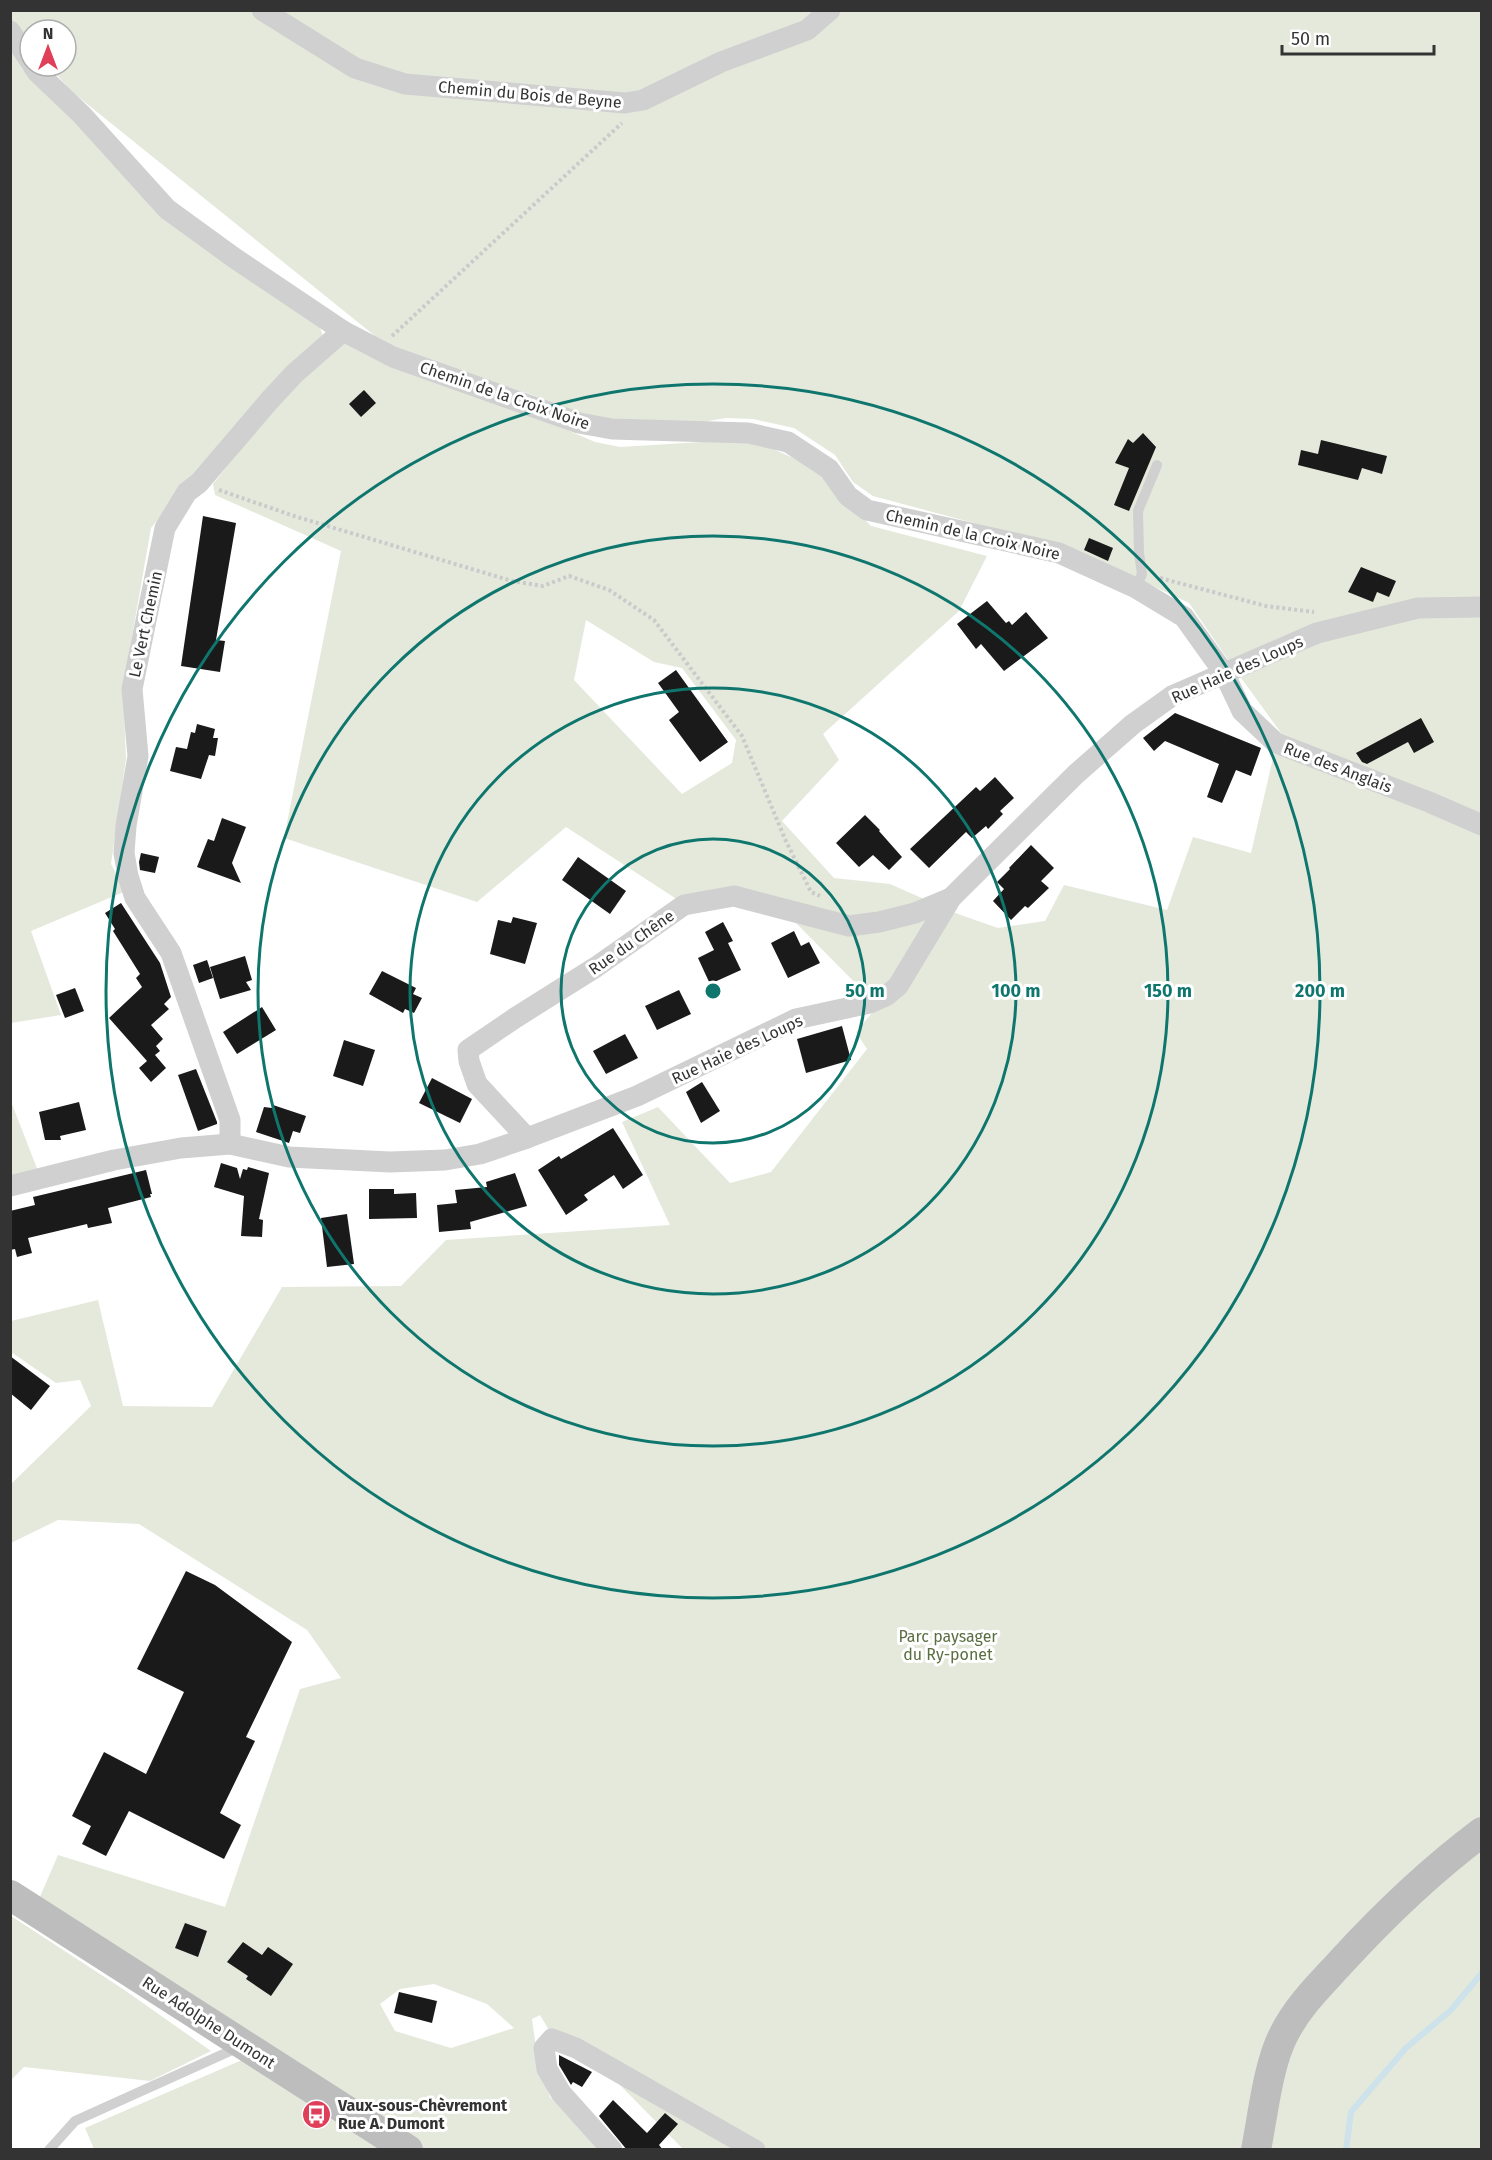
<svg xmlns="http://www.w3.org/2000/svg" width="1492" height="2160" viewBox="0 0 1492 2160" font-family="'Fira Sans',sans-serif">
<style>
.green{fill:#e4e9dc;fill-rule:evenodd}
.lines{fill:none;stroke-linecap:round;stroke-linejoin:round}
.stream{stroke:#cde2eb;stroke-width:6}
.building{fill:#1a1a1a}
.path{stroke:#cacaca;stroke-width:4;stroke-dasharray:3 3;stroke-linecap:butt}
.service{stroke:#d0d0d0;stroke-width:10}
.minor{stroke:#d0d0d0;stroke-width:21}
.secondary{stroke:#bdbdbd;stroke-width:30}
.ring{fill:none;stroke:#0f766e;stroke-width:3}
.labels{text-anchor:middle;stroke-width:6;stroke-linejoin:round;paint-order:stroke}
.street-label{font-size:16px;fill:#333;stroke:#fff}
.park-label{font-size:16px;fill:#5a6e41;stroke:#fff}
.poi-label{font-size:16px;font-weight:bold;fill:#333;stroke:#fff;text-anchor:start}
.centre{fill:#0f766e;stroke:#fff;stroke-width:3}
.ring-label{font-size:18px;text-anchor:middle;font-weight:bold;fill:#0f766e;stroke:#fff;stroke-width:6;stroke-linejoin:round;paint-order:stroke}
</style>
<rect width="100%" height="100%" fill="#fff"/>
<g class="green">
<path d="M 11,11 L 1481,11 L 1481,2149 L 683,2149 L 611,2076 L 550,2032 L 540,2015 L 532,2019 L 538,2062 L 550,2097 L 605,2149 L 423,2149 L 36,1906 L 58,1855 L 225,1907 L 300,1689 L 341,1678 L 307,1630 L 139,1524 L 58,1520 L 11,1543 L 11,1484 L 91,1406 L 80,1380 L 56,1383 L 11,1352 L 11,1321 L 98,1300 L 123,1406 L 212,1407 L 282,1287 L 401,1286 L 446,1240 L 670,1225 L 622,1122 L 658,1107 L 730,1183 L 771,1172 L 867,1049 L 856,1032 L 878,1006 L 793,920 L 732,895 L 678,900 L 566,827 L 477,902 L 284,838 L 341,551 L 215,495 L 213,484 L 290,388 L 344,343 L 516,408 L 595,442 L 620,447 L 718,441 L 741,442 L 773,449 L 816,468 L 871,526 L 987,556 L 959,611 L 823,734 L 839,760 L 782,821 L 834,878 L 890,884 L 958,914 L 998,928 L 1045,921 L 1064,885 L 1167,910 L 1193,837 L 1251,853 L 1274,754 L 1279,755 L 1284,737 L 1231,664 L 1189,603 L 1136,578 L 1059,546 L 873,496 L 853,482 L 835,455 L 794,428 L 753,419 L 726,418 L 662,429 L 587,419 L 533,395 L 419,357 L 380,340 L 71,91 L 49,66 L 66,66 L 66,30 L 30,30 L 30,44 L 11,21 ZM 586,620 L 654,662 L 682,668 L 736,740 L 732,763 L 682,794 L 574,680 ZM 434,1984 L 487,2004 L 514,2028 L 451,2048 L 395,2031 L 380,2004 L 400,1989 Z"/>
<polygon points="11,47 163,211 318,322 323,336 249,409 151,528 123,688 126,759 111,864 126,891 31,931 61,1015 11,1023"/>
<polygon points="10,1099 38,1171 10,1177"/>
<polygon points="11,1916 123,1989 211,2051 150,2081 24,2067 11,2080"/>
<polygon points="242,2060 382,2149 94,2149 85,2128"/>
</g>
<g class="lines">
<polyline class="stream" points="1346,2150 1351,2112 1406,2048 1451,2010 1482,1973"/>
</g>
<g class="building">
<polygon points="364,390 376,403 361,417 349,404"/>
<polygon points="1143,433 1156,447 1129,511 1114,505 1129,468 1115,463 1128,439 1133,443"/>
<polygon points="1321,440 1387,456 1382,474 1362,468 1358,480 1298,465 1301,450 1318,454"/>
<polygon points="203,516 236,523 216,640 225,641 220,672 181,666"/>
<polygon points="1089,538 1113,548 1108,561 1084,550"/>
<polygon points="1361,567 1396,581 1389,597 1377,592 1373,602 1348,592"/>
<polygon points="987,601 1006,623 1009,621 1012,625 1026,612 1048,638 1004,671 981,644 976,649 957,624"/>
<polygon points="676,670 728,742 700,762 669,720 679,712 658,683"/>
<polygon points="1175,713 1261,748 1251,776 1236,770 1222,803 1207,797 1219,764 1165,741 1154,751 1143,738"/>
<polygon points="1421,718 1434,742 1414,753 1408,742 1367,764 1362,762 1356,753"/>
<polygon points="197,724 215,729 213,738 218,738 215,756 209,755 201,779 170,771 176,747 187,749 191,732 195,733"/>
<polygon points="995,777 1014,798 1000,811 1003,814 988,829 986,826 972,838 966,832 929,868 910,849 976,787 980,791"/>
<polygon points="865,815 880,830 879,831 902,857 889,870 873,855 859,867 836,843"/>
<polygon points="222,818 246,827 232,863 241,883 197,867 208,839 214,841"/>
<polygon points="1031,845 1054,868 1041,881 1049,888 1028,908 1025,906 1011,920 993,901 1004,889 997,882 1010,869 1009,868"/>
<polygon points="141,853 159,857 155,873 140,870 139,862"/>
<polygon points="578,857 626,891 610,914 562,880"/>
<polygon points="121,903 160,963 171,997 164,1004 169,1009 151,1025 163,1039 156,1046 160,1051 155,1055 166,1068 151,1082 139,1068 147,1061 109,1018 142,987 136,978 140,974 113,931 115,929 105,913"/>
<polygon points="513,917 537,923 525,964 490,954 498,920 511,923"/>
<polygon points="723,922 733,941 728,943 741,970 710,984 698,958 714,950 705,932"/>
<polygon points="794,931 801,946 809,942 820,963 788,978 771,943"/>
<polygon points="245,956 252,980 246,982 251,990 220,999 210,967"/>
<polygon points="207,960 213,978 199,983 193,965"/>
<polygon points="382,971 416,988 413,994 422,998 414,1013 405,1009 403,1013 369,994"/>
<polygon points="75,988 84,1011 65,1018 56,995"/>
<polygon points="679,990 691,1014 657,1030 645,1006"/>
<polygon points="262,1007 276,1030 237,1054 223,1032"/>
<polygon points="842,1026 851,1060 806,1073 797,1039"/>
<polygon points="625,1034 638,1058 606,1074 593,1051"/>
<polygon points="344,1040 375,1050 363,1086 333,1076"/>
<polygon points="196,1069 217,1122 217,1124 198,1131 178,1075"/>
<polygon points="432,1078 472,1099 460,1123 419,1103"/>
<polygon points="702,1082 720,1111 701,1123 686,1092"/>
<polygon points="79,1102 86,1130 60,1136 61,1140 45,1140 39,1112"/>
<polygon points="273,1105 306,1116 300,1133 293,1131 289,1143 256,1132 264,1107 272,1108"/>
<polygon points="613,1128 643,1175 623,1189 614,1175 584,1195 588,1200 566,1215 538,1170 559,1156 561,1159"/>
<polygon points="221,1163 237,1168 240,1179 243,1169 247,1170 248,1167 269,1173 259,1219 263,1220 262,1237 241,1236 244,1196 214,1187"/>
<polygon points="146,1170 152,1194 150,1194 151,1197 108,1208 112,1223 88,1228 87,1224 28,1238 32,1253 17,1257 15,1249 10,1250 10,1211 35,1205 33,1197"/>
<polygon points="515,1173 527,1206 470,1222 471,1229 439,1232 437,1205 457,1203 455,1190 487,1187 486,1182"/>
<polygon points="369,1189 394,1189 394,1194 416,1193 417,1218 369,1219"/>
<polygon points="347,1214 354,1264 327,1267 321,1218"/>
<polygon points="10,1356 50,1386 31,1410 10,1393"/>
<polygon points="186,1571 215,1585 292,1642 246,1737 255,1741 220,1813 241,1825 224,1859 129,1811 106,1856 82,1844 91,1826 72,1816 104,1752 146,1774 184,1692 137,1669"/>
<polygon points="185,1923 207,1931 198,1957 175,1948"/>
<polygon points="243,1942 262,1955 268,1947 293,1964 271,1996 246,1979 248,1976 227,1962"/>
<polygon points="399,1992 437,2001 432,2023 394,2013"/>
<polygon points="559,2055 592,2072 582,2087 573,2082 571,2085 559,2065"/>
<polygon points="613,2100 647,2133 665,2113 678,2124 659,2145 663,2150 627,2150 599,2116"/>
</g>
<g class="lines">
<g class="path">
<polyline points="392,336 622,123"/>
<polyline points="219,490 294,516 512,581 543,586 569,576 609,590 654,620 742,736 785,839 811,892 820,896"/>
<polyline points="1160,578 1266,606 1314,612"/>
</g>
<g class="service">
<polyline points="1136,588 1142,574 1139,553 1138,511 1157,465"/>
<polyline points="49,2150 75,2121 239,2047"/>
</g>
<g class="minor">
<polyline points="262,10 355,68 405,84 625,103 643,100 721,62 807,30 830,10"/>
<polyline points="10,31 30,61"/>
<polyline points="33,66 37,72 82,115 167,209 233,257 343,331 393,357 579,423 612,429 748,433 788,442 829,469 848,496 867,510 1059,553 1136,588 1184,617 1224,673 1242,711 1276,743 1429,802 1482,825"/>
<polyline points="527,1138 477,1084 469,1061 468,1050 515,1018 596,967 684,905 734,896 849,926 879,922 915,913 951,898"/>
<polyline points="230,1144 230,1120 171,953 135,898 128,876 124,853 126,826 138,756 132,689 165,528 187,492 199,483 269,401 294,374 343,331"/>
<polyline points="10,1186 114,1160 181,1148 230,1144 289,1157 390,1162 445,1160 480,1154 527,1138 637,1096 796,1019 870,1003 886,996 898,986 951,898 1076,774 1133,724 1172,696 1317,633 1418,608 1482,607"/>
<polyline points="612,2150 561,2093 547,2069 544,2048 552,2039 576,2048 755,2150"/>
</g>
<g class="secondary">
<polyline points="10,1895 408,2150"/>
<path d="M 1256,2150 C 1263,2115 1268,2064 1284,2034 C 1298,2006 1320,1985 1341,1962 C 1384,1915 1430,1871 1482,1832"/>
</g>
</g>
<g class="ring">
<circle cx="713" cy="991" r="152"/>
<circle cx="713" cy="991" r="303"/>
<circle cx="713" cy="991" r="455"/>
<circle cx="713" cy="991" r="607"/>
</g>
<defs>
<symbol id="bus-disc" viewBox="-11 -11 22 22"><circle r="9.5" fill="#e03f59" stroke="#fff"/><path d="M-5-6H5V4H4V6H2V4H-2V6H-4V4H-5ZM-3.5-4V0h7V-4ZM-3.5 1.2v1.5H-2V1.2ZM2 1.2v1.5H3.5V1.2Z" fill="#fff"/></symbol>
</defs>
<g fill-rule="evenodd">
<use href="#bus-disc" x="300" y="2098" width="33" height="33"/>
</g>
<g class="labels">
<g class="street-label">
<text transform="translate(530 94) rotate(5)" y="6">Chemin du Bois de Beyne</text>
<text transform="translate(505 395) rotate(19)" y="6">Chemin de la Croix Noire</text>
<text transform="translate(973 534) rotate(13)" y="6">Chemin de la Croix Noire</text>
<text transform="translate(145 624) rotate(-78)" y="6">Le Vert Chemin</text>
<text transform="translate(1237 669) rotate(-24)" y="6">Rue Haie des Loups</text>
<text transform="translate(1338 767) rotate(21)" y="6">Rue des Anglais</text>
<text transform="translate(631 942) rotate(-35)" y="6">Rue du Chêne</text>
<text transform="translate(737 1049) rotate(-25)" y="6">Rue Haie des Loups</text>
<text transform="translate(209 2022) rotate(33)" y="6">Rue Adolphe Dumont</text>
</g>
<g class="park-label">
<text x="948" y="1642">Parc paysager<tspan x="948" dy="18">du Ry-ponet</tspan></text>
</g>
<g class="poi-label">
<text x="338" y="2111">Vaux-sous-Chèvremont<tspan x="338" dy="18">Rue A. Dumont</tspan></text>
</g>
</g>
<circle cx="713" cy="991" r="9" class="centre"/>
<g class="ring-label">
<text x="865" y="997">50 m</text>
<text x="1016" y="997">100 m</text>
<text x="1168" y="997">150 m</text>
<text x="1320" y="997">200 m</text>
</g>
<rect width="1492" height="2160" fill="none" stroke="#333333" stroke-width="24"/>
<g transform="translate(48 48)"><circle r="28" fill="#ffffff" stroke="#adadad" stroke-width="1.5"/>
<path d="M0-4.5L10 22L0 15L-10 22Z" fill="#e03f59"/>
<text y="-9" font-size="16" font-weight="bold" text-anchor="middle" fill="#333333">N</text>
</g>
<path d="M1282 45v9h152v-9" fill="none" stroke="#333333" stroke-width="3"/>
<text x="1291" y="45" font-size="18" fill="#333333" stroke="#ffffff" stroke-width="4.5" paint-order="stroke">50 m</text>
</svg>
